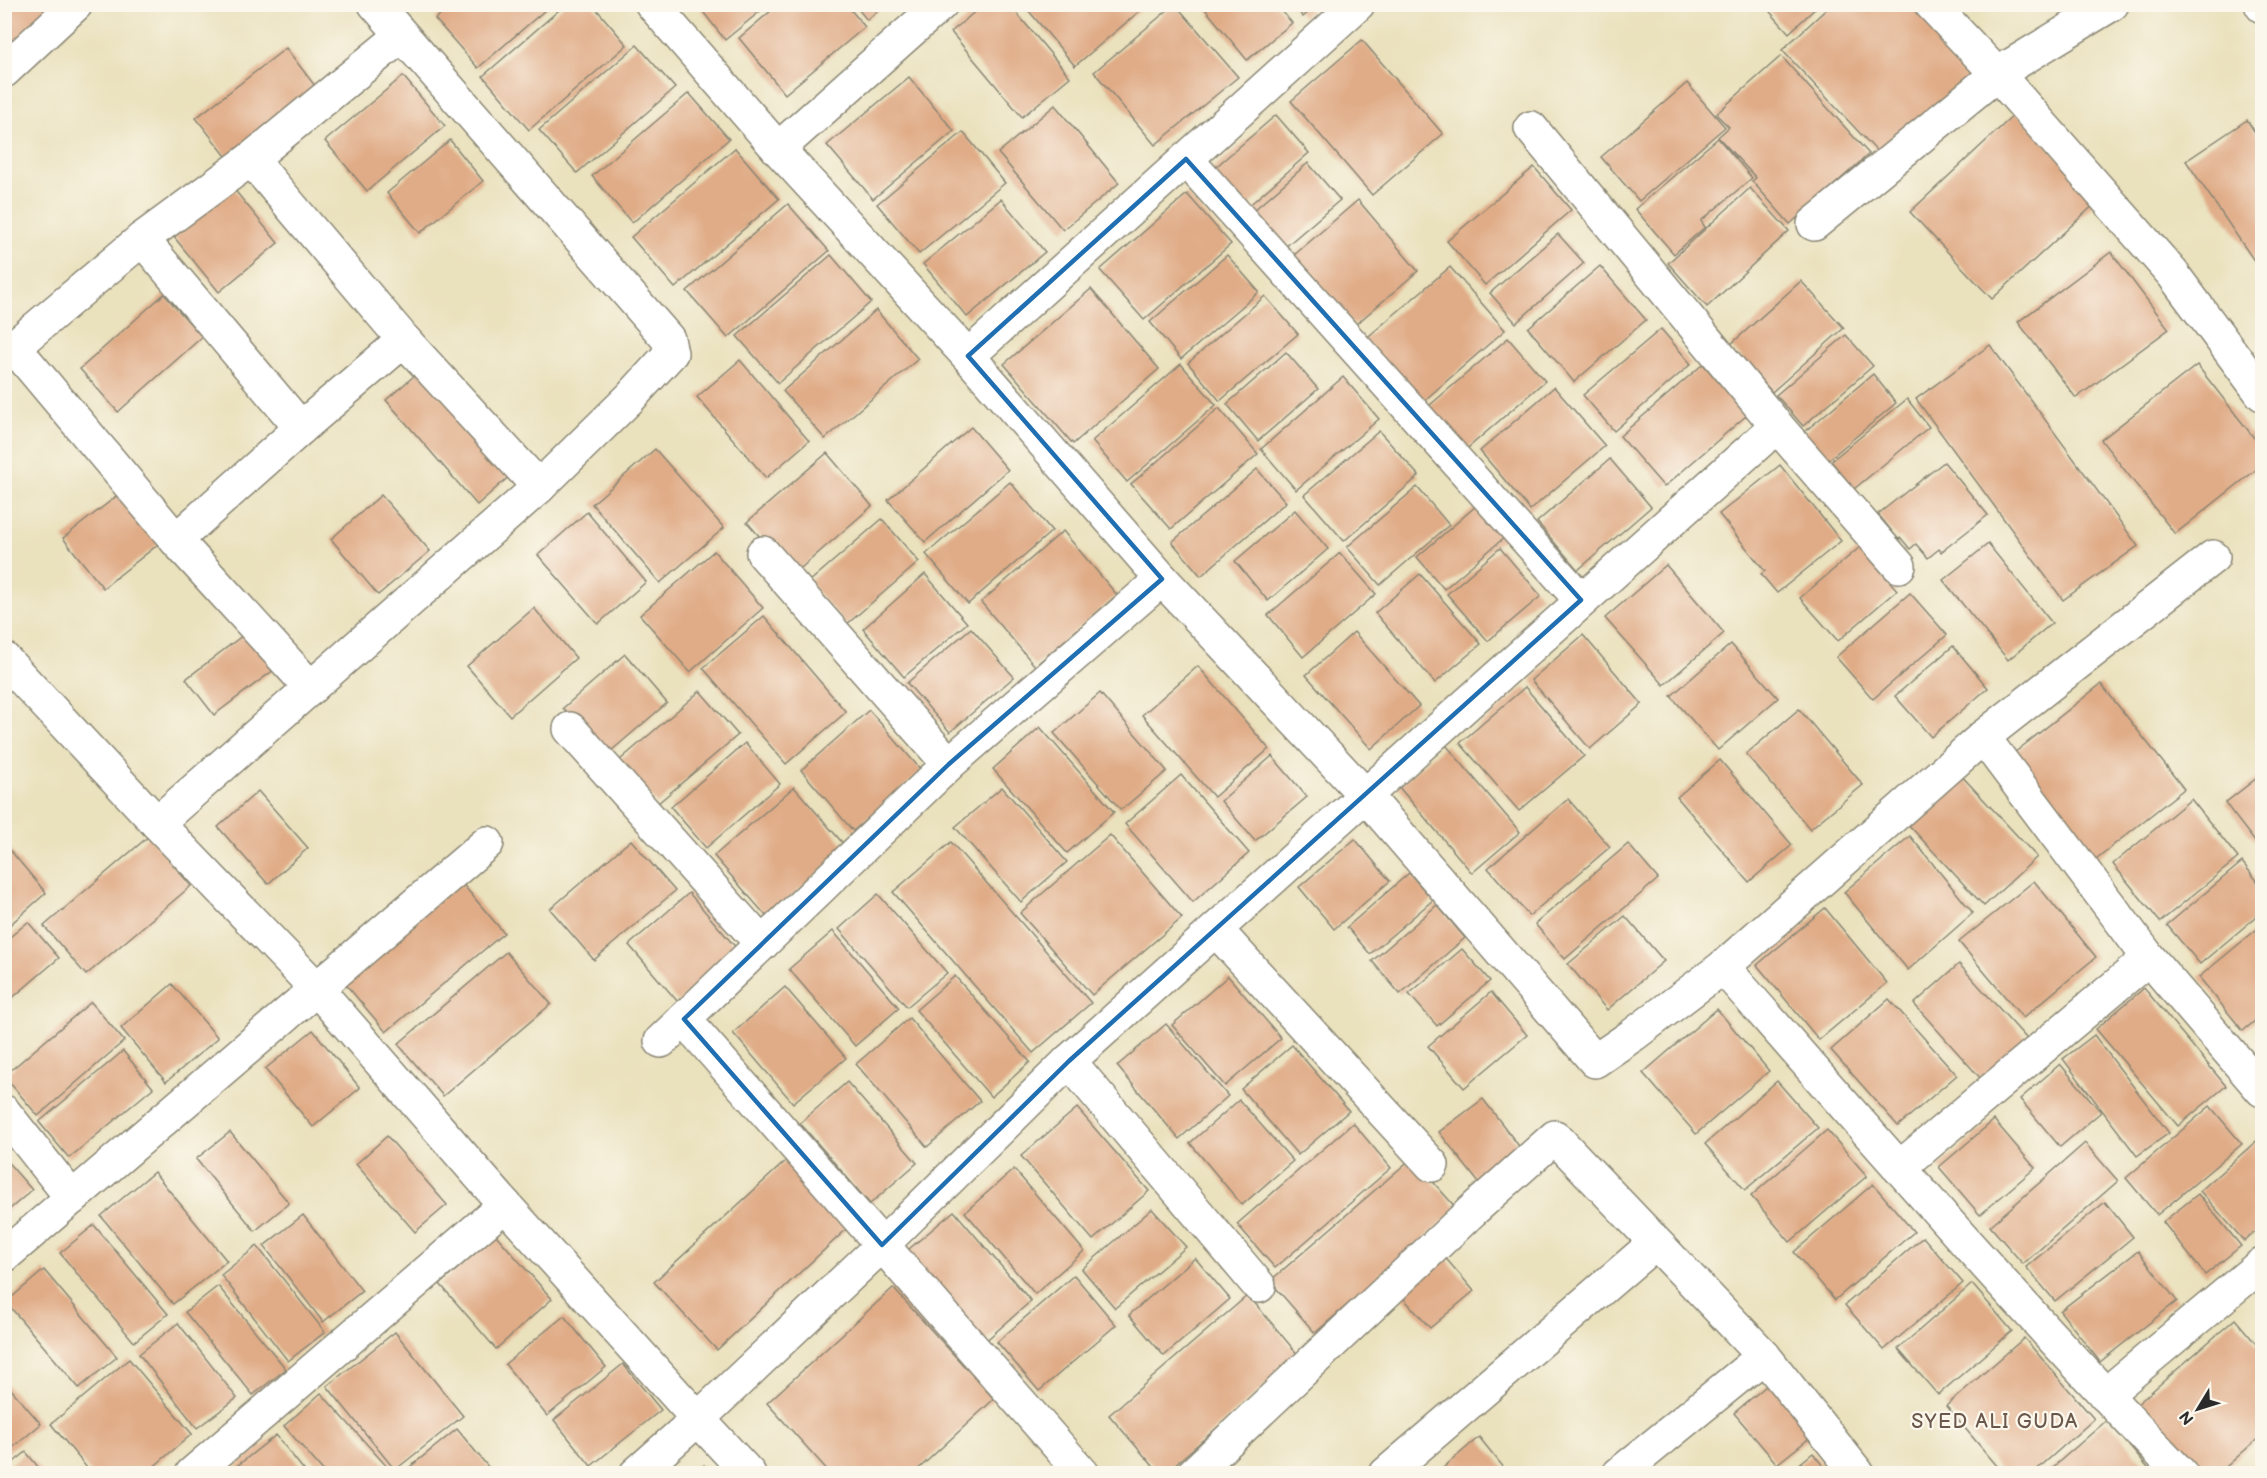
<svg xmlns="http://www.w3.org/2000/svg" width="2267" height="1478" viewBox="0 0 2267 1478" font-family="'Balsamiq Sans',sans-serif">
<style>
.building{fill:#e0ac87}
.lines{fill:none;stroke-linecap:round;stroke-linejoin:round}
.street-casing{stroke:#8a8674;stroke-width:36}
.secondary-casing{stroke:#8a8674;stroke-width:36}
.street{stroke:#fff;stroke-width:33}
.secondary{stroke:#fff;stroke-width:33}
.marked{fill:none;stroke:#1f6fb2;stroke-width:4.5;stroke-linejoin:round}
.labels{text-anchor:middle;stroke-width:4.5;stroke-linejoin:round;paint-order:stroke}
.neighbourhood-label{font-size:20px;letter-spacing:1.5px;fill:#6a584b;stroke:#fbf7ec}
</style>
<rect width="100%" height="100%" fill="#fbf7ec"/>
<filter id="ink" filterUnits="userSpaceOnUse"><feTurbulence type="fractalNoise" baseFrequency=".0167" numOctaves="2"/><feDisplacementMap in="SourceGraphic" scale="12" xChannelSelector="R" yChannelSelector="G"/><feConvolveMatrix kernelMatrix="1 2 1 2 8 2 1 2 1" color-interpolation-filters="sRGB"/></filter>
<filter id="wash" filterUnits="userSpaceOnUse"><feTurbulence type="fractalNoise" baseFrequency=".008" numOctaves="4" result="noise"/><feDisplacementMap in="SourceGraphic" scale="24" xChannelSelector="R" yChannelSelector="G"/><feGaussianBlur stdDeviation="1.35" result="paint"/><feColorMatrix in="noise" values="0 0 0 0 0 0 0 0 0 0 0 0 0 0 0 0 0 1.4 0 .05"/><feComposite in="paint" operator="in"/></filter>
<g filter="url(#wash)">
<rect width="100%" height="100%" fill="#eae1bd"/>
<g id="blocks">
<g class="building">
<polygon points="4,4 48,4 55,13 4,52"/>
<polygon points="452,4 552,4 478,68 435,19"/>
<polygon points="566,4 592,4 627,45 529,130 483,76"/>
<polygon points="697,4 769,4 725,40"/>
<polygon points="779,4 846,4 865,27 785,94 739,38"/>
<polygon points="854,4 886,4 867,20"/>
<polygon points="984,4 1009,4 1070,77 1022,117 951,32"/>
<polygon points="1023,4 1148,4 1075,66"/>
<polygon points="1175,4 1238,77 1155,145 1094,72"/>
<polygon points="1201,4 1276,4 1292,23 1247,60"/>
<polygon points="1292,4 1318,4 1303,17"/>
<polygon points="1763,4 1820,4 1789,33"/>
<polygon points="1832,4 1916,4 1979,72 1885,160 1782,50"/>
<polygon points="1362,40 1443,134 1372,195 1291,101"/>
<polygon points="637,45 675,88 577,173 539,130"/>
<polygon points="286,48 322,95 233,165 196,118"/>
<polygon points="1781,56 1869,154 1790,224 1752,181 1756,178 1718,137 1729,127 1716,114"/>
<polygon points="403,76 445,126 367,191 325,141"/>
<polygon points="909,77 954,131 873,199 827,145"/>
<polygon points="1687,83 1725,127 1639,201 1601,157"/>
<polygon points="689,93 729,139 632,223 592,176"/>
<polygon points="1055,105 1119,183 1063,230 998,153"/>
<polygon points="2017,112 2099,200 1992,299 1910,212"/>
<polygon points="1276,115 1309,153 1245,209 1211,171"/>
<polygon points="2247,120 2262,143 2262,266 2259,268 2186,161"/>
<polygon points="963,132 1005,183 919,254 877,204"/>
<polygon points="1718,138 1752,178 1701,221 1705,227 1674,254 1635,209"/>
<polygon points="450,140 483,181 420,233 387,193"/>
<polygon points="735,148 779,199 675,288 631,237"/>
<polygon points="1308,163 1340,200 1277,254 1245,218"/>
<polygon points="1534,167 1571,210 1485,285 1447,241"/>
<polygon points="233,188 278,243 219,292 174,237"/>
<polygon points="1750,188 1789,231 1707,307 1668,263"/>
<polygon points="1187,194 1231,244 1144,320 1100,270"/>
<polygon points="1001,199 1045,252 967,317 923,264"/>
<polygon points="1358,200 1418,271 1354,326 1293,256"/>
<polygon points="788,204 829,251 728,338 687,291"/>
<polygon points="1558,234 1584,263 1516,323 1490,293"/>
<polygon points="2111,252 2169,329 2076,398 2018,322"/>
<polygon points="831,255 871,302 778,383 737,336"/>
<polygon points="1227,255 1259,292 1181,359 1150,322"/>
<polygon points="1600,266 1646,320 1574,382 1528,328"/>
<polygon points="1450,267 1505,330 1418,406 1363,341"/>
<polygon points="1801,281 1844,328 1772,392 1730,345"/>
<polygon points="1091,289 1159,369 1073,444 1004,364"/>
<polygon points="164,294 202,337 118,412 80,369"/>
<polygon points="1265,296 1298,334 1220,401 1188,363"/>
<polygon points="876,310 918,359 825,439 783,391"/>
<polygon points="1661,329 1691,364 1614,431 1583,395"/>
<polygon points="1846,335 1873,366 1803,426 1776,395"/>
<polygon points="1508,338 1545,381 1461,454 1423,411"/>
<polygon points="1990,345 2138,546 2063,600 1916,399"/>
<polygon points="1286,352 1318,389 1258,441 1227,404"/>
<polygon points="740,360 809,441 766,478 697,397"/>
<polygon points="1181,364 1216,405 1127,482 1092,441"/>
<polygon points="1703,364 1747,415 1664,487 1620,436"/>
<polygon points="2197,365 2262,448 2262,465 2175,534 2101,440"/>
<polygon points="421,370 512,474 477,505 386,400"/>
<polygon points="1873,374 1896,403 1821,466 1797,438"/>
<polygon points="1343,377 1379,419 1296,490 1261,449"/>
<polygon points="1554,387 1605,446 1530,510 1480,451"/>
<polygon points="1907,399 1929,427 1854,489 1831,461"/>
<polygon points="1219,408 1258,454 1171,529 1131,484"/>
<polygon points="971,427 1008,470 925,542 888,500"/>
<polygon points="1379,431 1419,476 1344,541 1304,495"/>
<polygon points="655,449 724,528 660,583 592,504"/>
<polygon points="827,453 872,506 793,575 747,522"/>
<polygon points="1610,459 1651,507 1578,570 1537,522"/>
<polygon points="1944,462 1988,515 1941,552 1939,549 1928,558 1916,544 1910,549 1901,538 1898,539 1878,514"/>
<polygon points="1780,465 1841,541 1777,593 1761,574 1765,571 1719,514"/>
<polygon points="1257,469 1286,502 1201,576 1172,542"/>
<polygon points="1010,482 1052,531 968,604 926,554"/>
<polygon points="1417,487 1449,525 1380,585 1347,547"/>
<polygon points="122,492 161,542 103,588 63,538"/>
<polygon points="381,495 430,551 378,595 331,539"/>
<polygon points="1484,499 1512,531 1444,589 1417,557"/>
<polygon points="1295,510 1328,549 1268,601 1235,561"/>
<polygon points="587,512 646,582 598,624 538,555"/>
<polygon points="882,519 919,562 846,625 809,582"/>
<polygon points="1063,531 1117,595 1035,666 981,602"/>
<polygon points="1988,544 2052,623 2008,660 1943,580"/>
<polygon points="1860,547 1897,590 1838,641 1800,598"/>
<polygon points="1500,548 1541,596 1488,641 1447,594"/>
<polygon points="714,551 763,608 690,672 640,615"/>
<polygon points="1340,553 1376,594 1303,657 1268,615"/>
<polygon points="1666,565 1724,633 1664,685 1605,618"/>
<polygon points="925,574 967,623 904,677 863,629"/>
<polygon points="1420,574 1481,644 1435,683 1375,613"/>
<polygon points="1910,593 1947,635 1873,699 1836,657"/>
<polygon points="534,608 576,658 510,716 467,666"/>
<polygon points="764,616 846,712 786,764 703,668"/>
<polygon points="971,628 1014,677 950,732 907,683"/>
<polygon points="247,632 275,669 214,715 186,679"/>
<polygon points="1354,632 1419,706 1371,749 1306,675"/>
<polygon points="1583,635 1642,704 1590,749 1531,680"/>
<polygon points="1731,644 1778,698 1718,750 1671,696"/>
<polygon points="1953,646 1988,688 1931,737 1895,696"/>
<polygon points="625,654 667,703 604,757 563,708"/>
<polygon points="1198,666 1269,749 1214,797 1142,715"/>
<polygon points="2101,684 2184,789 2092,862 2009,757"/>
<polygon points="1525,687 1584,756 1519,811 1460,743"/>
<polygon points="700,691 738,735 657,804 620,760"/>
<polygon points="1100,693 1167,771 1121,810 1054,733"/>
<polygon points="1799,709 1863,785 1810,829 1746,754"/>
<polygon points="869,710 922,771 853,831 801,770"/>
<polygon points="1040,727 1114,812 1067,853 993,769"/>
<polygon points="745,743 780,784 706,848 671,807"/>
<polygon points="1446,745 1520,832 1472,873 1398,786"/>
<polygon points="1272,756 1307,797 1255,841 1221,801"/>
<polygon points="1720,760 1792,845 1749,882 1677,797"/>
<polygon points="1958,772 2037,857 1984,906 1905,821"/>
<polygon points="2262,774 2262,851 2225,803"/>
<polygon points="1181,775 1249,853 1193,902 1125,824"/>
<polygon points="794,787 847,848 767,917 714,856"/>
<polygon points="1002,787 1067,862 1021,902 955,827"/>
<polygon points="258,791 308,848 268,884 218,827"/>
<polygon points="1568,799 1610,847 1529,916 1488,868"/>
<polygon points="2191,799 2238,858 2160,922 2113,864"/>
<polygon points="1110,835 1182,918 1092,995 1020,913"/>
<polygon points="149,836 191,886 86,975 44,926"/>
<polygon points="1910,836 1973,913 1908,970 1844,892"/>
<polygon points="1355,839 1390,881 1334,929 1299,887"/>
<polygon points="631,840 675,891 594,960 550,909"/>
<polygon points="951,842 1091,1003 1033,1053 893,892"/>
<polygon points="5,844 46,893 5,929"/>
<polygon points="1628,844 1658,879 1565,959 1535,924"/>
<polygon points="2242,862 2262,887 2262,912 2200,964 2167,925"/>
<polygon points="1409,873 1433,900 1370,954 1347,927"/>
<polygon points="460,881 504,933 386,1032 343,981"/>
<polygon points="2034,881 2096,957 2023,1018 1959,942"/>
<polygon points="689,893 738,950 678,1002 629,945"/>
<polygon points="878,894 947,973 907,1007 839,929"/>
<polygon points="1437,905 1465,938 1400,994 1372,961"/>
<polygon points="1825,908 1887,983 1819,1040 1757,965"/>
<polygon points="1625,916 1664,961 1607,1010 1568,964"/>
<polygon points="28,922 59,958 4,1005 4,942"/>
<polygon points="2262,925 2262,1015 2243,1031 2199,977"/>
<polygon points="833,931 899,1008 855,1046 789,969"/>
<polygon points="1462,949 1490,981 1437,1026 1409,994"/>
<polygon points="506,952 551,1004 443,1096 398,1044"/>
<polygon points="1959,964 2027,1039 1982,1080 1914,1004"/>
<polygon points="955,976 1030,1062 991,1097 916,1010"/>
<polygon points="1228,976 1281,1038 1225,1086 1172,1025"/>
<polygon points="172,984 218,1038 166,1082 121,1028"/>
<polygon points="785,987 846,1058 793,1103 733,1033"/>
<polygon points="2144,988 2226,1086 2178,1126 2096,1029"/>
<polygon points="1491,992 1527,1035 1464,1088 1428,1046"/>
<polygon points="1889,999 1957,1075 1898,1126 1831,1050"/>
<polygon points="91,1002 124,1041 38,1116 4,1076"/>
<polygon points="1717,1009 1769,1071 1696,1134 1643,1073"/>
<polygon points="909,1018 980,1101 927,1147 856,1064"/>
<polygon points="1166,1024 1228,1096 1179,1139 1117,1066"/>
<polygon points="313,1030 360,1088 313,1127 265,1069"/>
<polygon points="2094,1035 2169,1133 2137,1156 2063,1059"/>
<polygon points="1292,1045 1349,1111 1298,1155 1241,1089"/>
<polygon points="123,1051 153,1088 69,1158 39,1122"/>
<polygon points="2060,1064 2101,1112 2060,1147 2020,1099"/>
<polygon points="1777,1081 1818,1128 1745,1190 1705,1144"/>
<polygon points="847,1082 917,1163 870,1204 800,1123"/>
<polygon points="1483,1099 1522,1150 1479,1183 1439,1132"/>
<polygon points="1239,1100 1293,1161 1242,1205 1190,1143"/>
<polygon points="2210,1106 2242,1144 2157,1215 2126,1178"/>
<polygon points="1077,1108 1149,1191 1093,1240 1021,1156"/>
<polygon points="1994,1120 2035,1168 1980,1215 1939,1167"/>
<polygon points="1353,1123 1391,1168 1275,1268 1237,1224"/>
<polygon points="1827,1130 1867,1176 1790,1242 1751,1196"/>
<polygon points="230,1132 289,1203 255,1231 196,1159"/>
<polygon points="387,1136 447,1205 415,1232 356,1164"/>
<polygon points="2262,1136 2262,1226 2244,1241 2200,1191"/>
<polygon points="2085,1143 2118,1181 2023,1264 1990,1226"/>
<polygon points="790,1157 852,1224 717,1350 654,1282"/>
<polygon points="4,1158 32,1190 4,1214"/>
<polygon points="1412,1158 1457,1209 1315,1333 1270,1281"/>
<polygon points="1014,1169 1084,1251 1035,1294 965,1212"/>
<polygon points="154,1172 227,1261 173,1304 101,1216"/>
<polygon points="1873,1184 1914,1232 1835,1300 1794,1252"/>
<polygon points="2198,1194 2241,1246 2205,1275 2163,1222"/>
<polygon points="2105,1202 2133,1237 2055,1301 2026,1267"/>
<polygon points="1152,1209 1186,1247 1115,1308 1082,1269"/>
<polygon points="954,1211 1031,1301 981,1345 903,1254"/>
<polygon points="303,1215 362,1291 323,1322 264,1246"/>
<polygon points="94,1225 168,1314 134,1342 60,1253"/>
<polygon points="496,1235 552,1299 496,1349 440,1284"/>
<polygon points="1923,1237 1963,1283 1884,1350 1845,1305"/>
<polygon points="257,1246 325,1332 288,1361 221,1275"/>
<polygon points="2138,1251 2177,1301 2100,1362 2060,1311"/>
<polygon points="1442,1254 1474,1291 1430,1328 1398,1292"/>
<polygon points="1195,1258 1230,1299 1164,1356 1129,1315"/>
<polygon points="44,1270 117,1357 79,1388 6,1302"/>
<polygon points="1074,1275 1116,1325 1039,1391 997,1342"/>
<polygon points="1972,1284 2012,1331 1938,1395 1898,1349"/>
<polygon points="218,1286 286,1369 253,1395 185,1312"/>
<polygon points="893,1288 994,1399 913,1474 831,1474 767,1403"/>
<polygon points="1248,1295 1299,1356 1164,1474 1160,1474 1109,1415"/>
<polygon points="564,1316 606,1367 547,1416 505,1364"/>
<polygon points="2235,1319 2262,1351 2262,1435 2218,1474 2194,1474 2135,1406"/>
<polygon points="178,1323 237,1398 197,1428 139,1354"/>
<polygon points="395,1332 463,1416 395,1470 327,1386"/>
<polygon points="2024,1338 2094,1419 2032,1474 2004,1474 1946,1406"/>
<polygon points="129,1359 192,1434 145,1474 92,1474 51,1424"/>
<polygon points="623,1364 661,1410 591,1466 554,1420"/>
<polygon points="4,1381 41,1424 4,1455"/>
<polygon points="1772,1381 1816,1433 1777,1464 1734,1413"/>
<polygon points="321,1393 390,1470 387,1474 326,1474 284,1426"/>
<polygon points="2107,1420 2153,1474 2045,1474"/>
<polygon points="457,1429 494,1474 415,1474 410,1467"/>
<polygon points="276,1435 307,1474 243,1474 237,1466"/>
<polygon points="1479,1437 1509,1474 1436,1474"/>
<polygon points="26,1452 44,1474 4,1474 4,1470"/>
<polygon points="1813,1453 1829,1474 1787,1474"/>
<polygon points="704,1465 711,1474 694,1474"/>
</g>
</g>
</g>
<g filter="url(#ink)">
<use href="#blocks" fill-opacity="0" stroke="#8a8674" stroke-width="1.5"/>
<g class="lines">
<defs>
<g id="street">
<polyline points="652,4 778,149 968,356 1162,579 1365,795 1595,1061 1633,1035 1723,967 1983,737 2213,557"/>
<polyline points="1931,4 1997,74 2172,273 2262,394"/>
<polyline points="2261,4 2262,6"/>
<polyline points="1531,128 1777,426 1899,566"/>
<polyline points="778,149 941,4"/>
<polyline points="1186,159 1581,600"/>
<polyline points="1814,224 1997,74 2112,4"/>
<polyline points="142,239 301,428"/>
<polyline points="404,340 539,487"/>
<polyline points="14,347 176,540 311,688"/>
<polyline points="4,355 142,239 251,159 401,36"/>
<polyline points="968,356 1358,4"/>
<polyline points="176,540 301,428 404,340 251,159"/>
<polyline points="763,553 949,764"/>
<polyline points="4,659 157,823 317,989 505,1205 698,1419 749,1474"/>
<polyline points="570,729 762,944"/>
<polyline points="1983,737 2149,958 2262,1090"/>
<polyline points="157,823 539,487 630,398 671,353 668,339 375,4"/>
<polyline points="1216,930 1432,1165"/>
<path d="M 1723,967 C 1873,1138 2022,1310 2181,1474"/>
<polyline points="684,1019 1083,1474"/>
<polyline points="661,1041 949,764 1162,579"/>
<polyline points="1069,1061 1259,1286"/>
<polyline points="4,1112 72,1198"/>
<polyline points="1899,1168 2149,958"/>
<polyline points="4,1256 487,843"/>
<polyline points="2105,1395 2262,1264"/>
<polyline points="192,1474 505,1205"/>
<polyline points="636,1474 698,1419 882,1245 1069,1061 1777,426"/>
<polyline points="1193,1474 1472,1211 1555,1137 1764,1356 1858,1474"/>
<polyline points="1386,1474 1655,1243"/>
<polyline points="1619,1474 1764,1356"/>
</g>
<polyline id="secondary" points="4,71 76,4"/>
</defs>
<use href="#street" class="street-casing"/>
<use href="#secondary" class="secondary-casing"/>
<use href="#street" class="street"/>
<use href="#secondary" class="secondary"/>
</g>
</g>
<path class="marked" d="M 1186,159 L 1581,600 L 1069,1061 L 882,1245 L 684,1019 L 949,764 L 1162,579 L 968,356 Z"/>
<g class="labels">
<g class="neighbourhood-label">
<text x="1995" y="1428">SYED ALI GUDA</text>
</g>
</g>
<rect width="2267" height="1478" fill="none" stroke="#fbf7ec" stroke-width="24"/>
<g transform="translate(2198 1409) rotate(232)" stroke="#fbf7ec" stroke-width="4.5" paint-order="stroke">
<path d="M0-4.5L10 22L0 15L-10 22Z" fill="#2b2b2b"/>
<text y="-9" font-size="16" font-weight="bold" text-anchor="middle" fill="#2b2b2b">N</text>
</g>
</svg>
